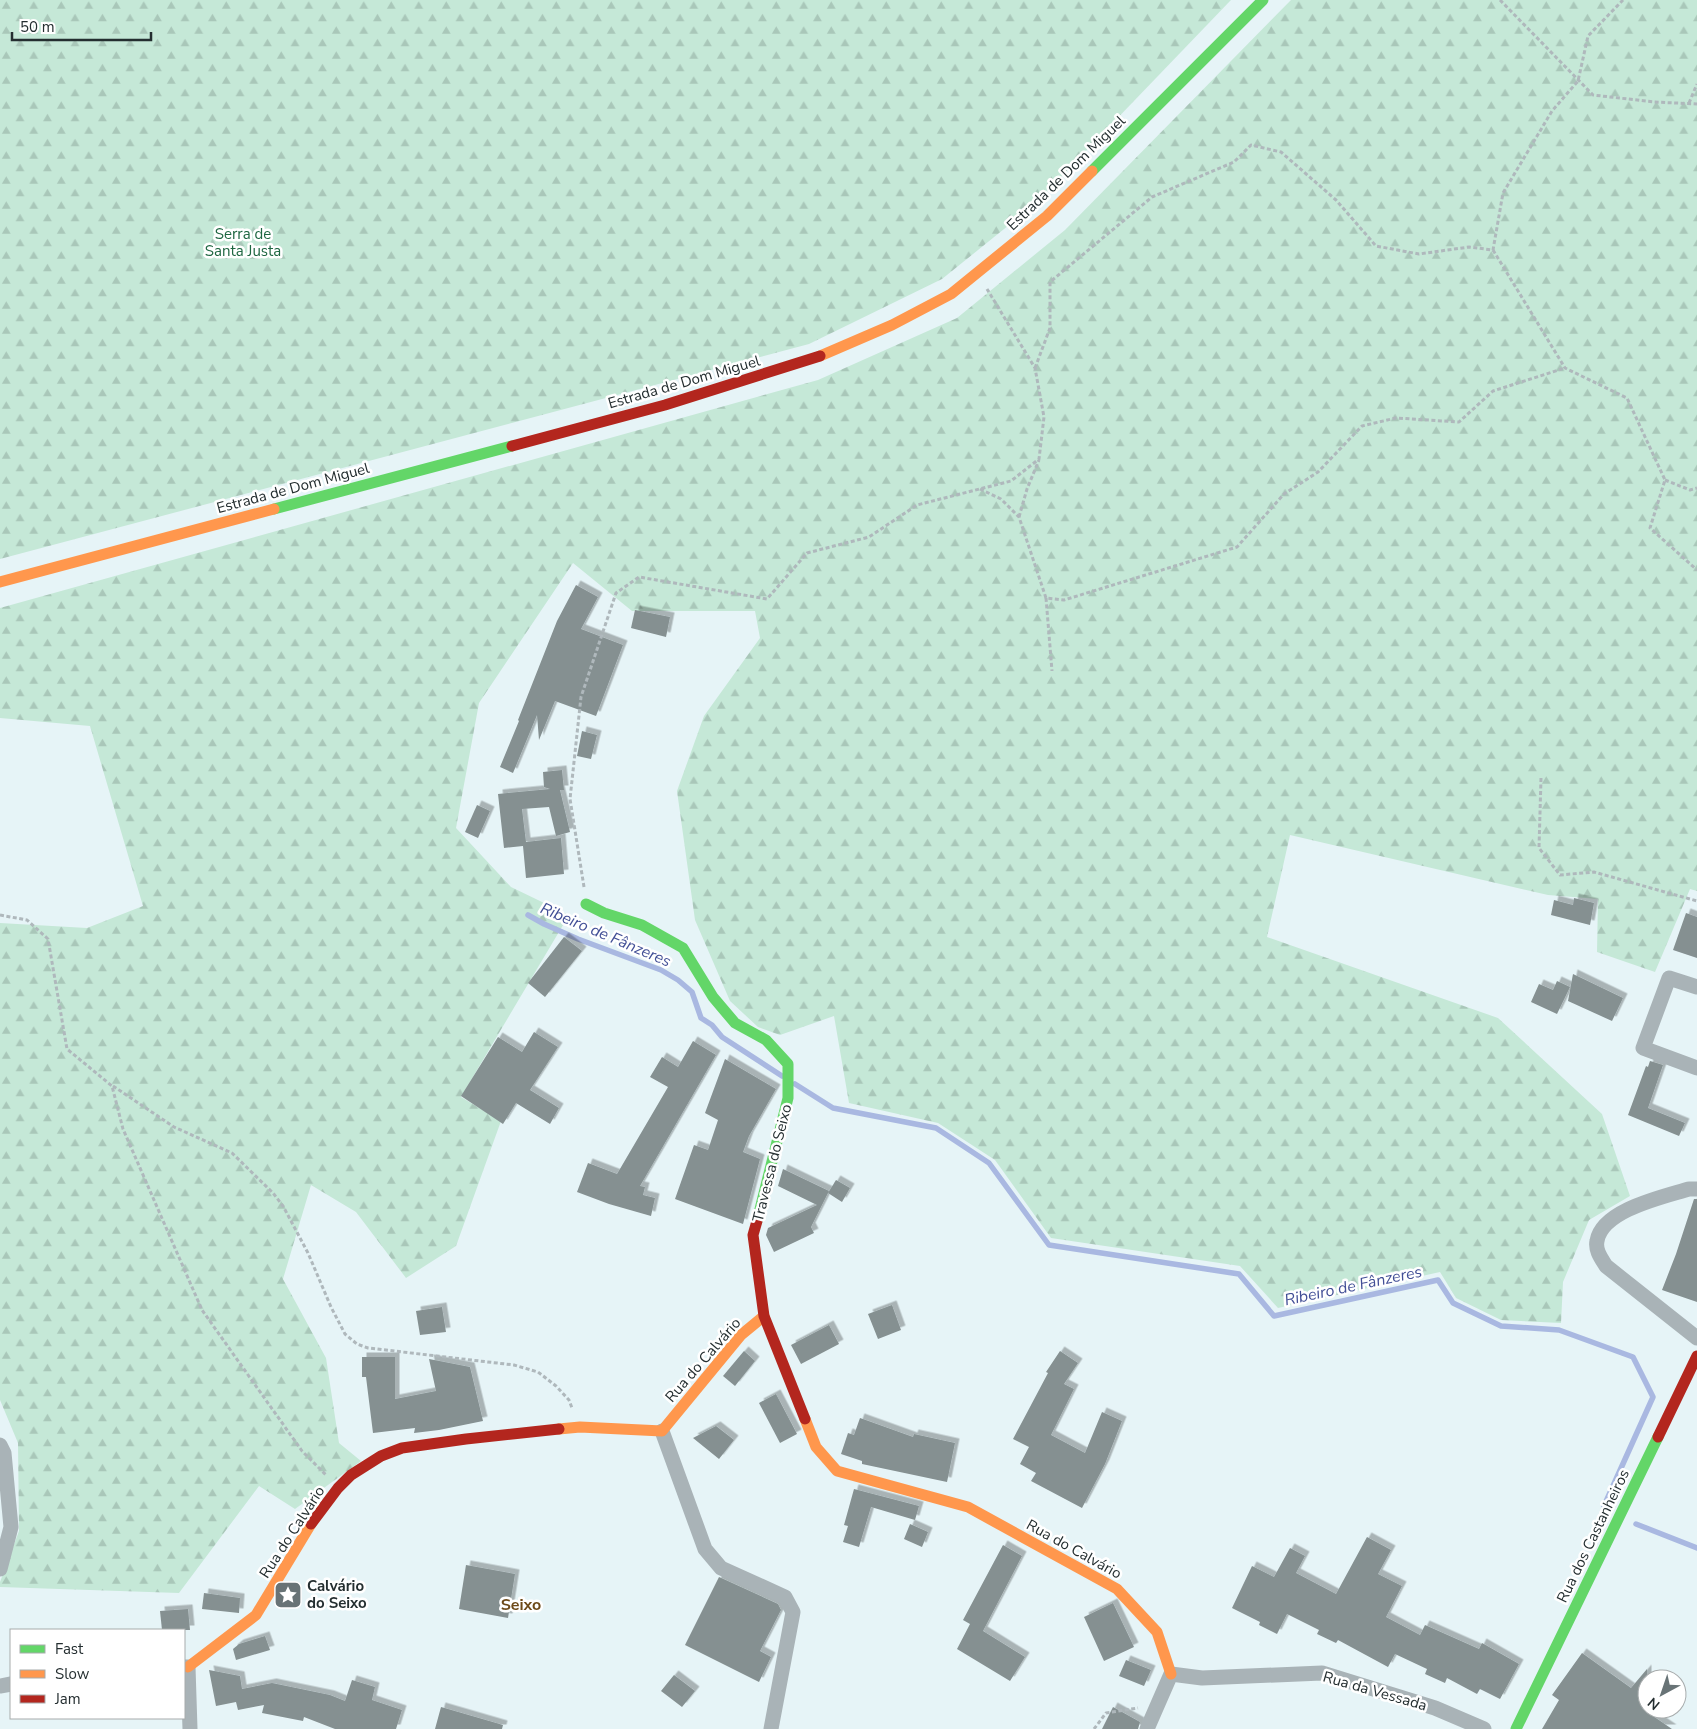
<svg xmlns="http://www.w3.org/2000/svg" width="1697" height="1729" viewBox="0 0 1697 1729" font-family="'Nunito Sans',sans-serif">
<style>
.forest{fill:url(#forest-firs)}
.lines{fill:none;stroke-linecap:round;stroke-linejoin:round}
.stream{stroke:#a9b8e1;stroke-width:5.5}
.building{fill:#859091;filter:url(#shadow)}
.path{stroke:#afb8bc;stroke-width:3;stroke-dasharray:4 2.5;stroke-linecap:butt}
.street{stroke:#a9b3b7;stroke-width:15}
.fast{stroke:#63d668;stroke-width:11}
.slow{stroke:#ff974d;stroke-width:11}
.jam{stroke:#b3261e;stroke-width:11}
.labels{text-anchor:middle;stroke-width:5;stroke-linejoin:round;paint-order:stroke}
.street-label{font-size:15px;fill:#242e30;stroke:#fff}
.park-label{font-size:15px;fill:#1e6641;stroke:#fff}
.poi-label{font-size:15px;font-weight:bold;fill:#242e30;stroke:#fff;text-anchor:start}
.water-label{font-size:16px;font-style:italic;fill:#424f96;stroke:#fff}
.neighbourhood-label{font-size:16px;font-weight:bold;fill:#6d4918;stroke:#fff}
</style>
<defs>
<pattern id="forest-firs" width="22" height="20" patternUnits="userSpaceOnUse" patternTransform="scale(1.25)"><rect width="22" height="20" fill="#c5e8d7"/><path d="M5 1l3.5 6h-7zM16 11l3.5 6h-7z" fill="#a9c7b9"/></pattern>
<filter id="shadow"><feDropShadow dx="4.5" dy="-4.5" stdDeviation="0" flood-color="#0004"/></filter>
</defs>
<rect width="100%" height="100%" fill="#e6f4f7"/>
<g class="forest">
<polygon points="0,0 1231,0 1034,205 942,279 809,344 0,559"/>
<polygon points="1291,0 1697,0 1697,891 1690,889 1655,972 1597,952 1598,899 1548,895 1290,835 1267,937 1498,1018 1602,1114 1630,1196 1589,1220 1563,1282 1561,1323 1501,1320 1456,1298 1440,1272 1278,1308 1240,1266 1051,1238 995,1160 938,1123 849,1103 834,1016 780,1035 758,1027 730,1001 695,920 677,791 704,716 760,638 755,611 632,611 573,563 479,703 456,828 511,887 569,915 461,1097 501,1121 456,1246 406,1278 356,1212 311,1185 283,1279 326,1358 339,1443 361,1461 295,1509 259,1486 179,1593 0,1587 0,1582 19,1531 18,1443 0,1400 0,923 87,928 143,906 90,726 0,718 0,608 818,380 957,318 1065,230"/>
</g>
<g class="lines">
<g class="stream">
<polyline points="528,915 544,924 578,939 661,970 678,980 692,992 701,1018 712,1025 722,1037 782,1076"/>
<polyline points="795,1084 833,1108 936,1128 989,1163 1049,1245 1239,1274 1274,1316 1438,1280 1453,1303 1501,1326 1559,1330 1633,1357 1653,1397 1604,1506"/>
<polyline points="1636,1524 1697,1548"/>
</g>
</g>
<g class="building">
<polygon points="576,585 598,597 581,629 623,645 596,716 555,701 539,740 537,715 513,773 500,767 519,721 518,720 557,621"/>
<polygon points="635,610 670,617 666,637 631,628"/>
<polygon points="582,731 597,735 591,759 577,756"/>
<polygon points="562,770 564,790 560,790 570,832 556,836 549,807 522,809 526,842 561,838 564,874 526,878 523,846 504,848 498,794 550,789 544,787 543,772"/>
<polygon points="477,805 490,811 478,838 465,832"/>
<polygon points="1574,898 1594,903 1590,925 1551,915 1554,900 1573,905"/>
<polygon points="1686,913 1697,917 1697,958 1673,950"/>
<polygon points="564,937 582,951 545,997 528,983"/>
<polygon points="1573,974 1623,998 1612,1021 1568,1001"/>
<polygon points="1557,981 1570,987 1557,1014 1531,1002 1539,984 1553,990"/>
<polygon points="534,1032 558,1047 530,1090 559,1108 550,1124 516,1103 503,1124 461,1096 498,1037 522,1052"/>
<polygon points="693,1041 716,1055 640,1186 645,1187 643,1195 655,1198 651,1216 609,1204 577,1192 588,1163 617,1174 668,1087 650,1077 662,1057 678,1067"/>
<polygon points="725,1059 776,1089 749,1136 743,1152 760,1159 743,1224 675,1199 694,1145 708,1150 718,1120 705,1113"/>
<polygon points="1650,1061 1663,1065 1648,1108 1685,1123 1679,1136 1628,1115 1646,1066 1648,1067"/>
<polygon points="783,1169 829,1191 811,1227 814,1233 774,1252 766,1235 768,1228 817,1205 778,1186"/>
<polygon points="836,1180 850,1188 842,1202 828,1193"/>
<polygon points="1694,1199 1697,1199 1697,1302 1662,1290 1676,1254"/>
<polygon points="892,1305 901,1330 878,1339 868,1314"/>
<polygon points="442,1307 446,1332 420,1335 416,1311"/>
<polygon points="829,1325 839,1344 801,1364 791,1345"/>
<polygon points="744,1351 755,1361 735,1386 723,1376"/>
<polygon points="1060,1351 1078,1363 1064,1384 1074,1389 1051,1435 1085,1453 1102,1412 1122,1421 1105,1464 1082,1508 1031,1481 1036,1473 1020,1464 1029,1447 1013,1439 1048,1373 1046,1372"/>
<polygon points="362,1357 395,1357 395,1399 436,1391 429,1359 470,1367 483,1421 439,1430 414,1433 415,1428 373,1433 366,1377 362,1377"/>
<polygon points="776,1394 797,1434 780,1443 759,1403"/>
<polygon points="860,1418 913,1437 914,1434 955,1443 947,1482 862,1464 862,1461 841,1454 848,1433 854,1435"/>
<polygon points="716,1426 734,1440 719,1459 693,1438"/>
<polygon points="854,1489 919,1506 915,1520 871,1507 859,1547 843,1542 848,1526 844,1525"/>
<polygon points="910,1524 928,1532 922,1547 904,1539"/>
<polygon points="1367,1537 1391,1550 1378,1574 1402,1586 1386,1617 1420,1635 1425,1625 1479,1649 1482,1643 1519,1664 1500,1699 1480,1689 1477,1694 1447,1678 1445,1683 1425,1674 1427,1669 1395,1654 1388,1667 1338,1640 1336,1643 1317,1634 1319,1630 1287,1614 1277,1634 1259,1625 1260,1622 1232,1608 1252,1566 1274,1577 1290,1548 1305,1556 1296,1573 1336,1594"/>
<polygon points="1003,1545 1022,1556 983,1631 1025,1657 1010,1681 957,1649 970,1624 963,1620"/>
<polygon points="466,1565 515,1574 508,1618 459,1609"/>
<polygon points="719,1577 778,1604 781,1610 760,1651 771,1657 759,1682 685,1645"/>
<polygon points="204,1593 240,1598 239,1613 202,1609"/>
<polygon points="1113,1603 1134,1647 1104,1661 1084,1617"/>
<polygon points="188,1609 190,1630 162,1630 160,1611"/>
<polygon points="265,1636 270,1650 236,1660 233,1649 239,1644"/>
<polygon points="1582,1653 1631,1688 1647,1669 1647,1712 1672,1729 1542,1729 1559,1700 1552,1695"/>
<polygon points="1126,1660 1151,1670 1144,1686 1119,1676"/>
<polygon points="209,1670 240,1676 242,1689 272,1683 330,1695 345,1701 352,1680 375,1687 372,1700 402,1710 396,1729 335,1729 304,1717 303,1721 262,1713 264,1705 238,1710 236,1702 216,1706"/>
<polygon points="674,1675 695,1691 682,1707 661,1691"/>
<polygon points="441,1707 503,1725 502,1729 435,1729"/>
<polygon points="1113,1707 1140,1722 1138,1729 1102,1729"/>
</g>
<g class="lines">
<g class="path">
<polyline points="1500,0 1593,95 1654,102 1697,104"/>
<polyline points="1689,103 1697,84"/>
<polyline points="1493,250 1565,368 1627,398 1665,480 1650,528 1697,570"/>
<polyline points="1035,368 1050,328 1050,282 1152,197 1234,162 1251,145 1281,152 1336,200 1376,246 1419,254 1469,247 1493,250 1503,193 1552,111 1578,81 1588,36 1623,0"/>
<polyline points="1665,480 1690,490 1697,488"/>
<polyline points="980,489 1001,499 1019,517 1046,598 1064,600 1237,547 1284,494 1318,472 1362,426 1396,418 1459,422 1493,391 1565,368"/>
<polyline points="1019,517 1027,489 1039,460"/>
<polyline points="1046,598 1052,671"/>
<polyline points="1541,778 1539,848 1560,875 1594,872 1697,901"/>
<polyline points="584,887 570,799 581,697 616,593 639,577 767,599 807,553 869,537 917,505 1011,481 1039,459 1044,417 1035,368 987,289"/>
<polyline points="0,915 27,920 48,939 67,1049 112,1086 123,1129 202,1310 302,1451 326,1475"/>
<polyline points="113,1086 174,1127 232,1153 273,1193 283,1206 308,1253 331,1307 345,1334 357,1344 368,1348 514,1365 538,1372 556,1386 569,1400 572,1408"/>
<polyline points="1094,1729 1106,1713 1138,1708"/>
</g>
<g class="street">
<polyline points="1697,987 1669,978 1643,1048 1697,1068"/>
<path d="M 1697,1189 L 1689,1189 C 1663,1197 1602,1210 1597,1241 C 1595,1250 1601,1258 1606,1266 L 1697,1338"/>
<polyline points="662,1431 705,1549 721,1568 785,1597 793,1612 771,1729"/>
<polyline points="0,1445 4,1453 11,1527 0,1569"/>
<polyline points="184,1667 188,1667 190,1729"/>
<polyline points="0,1686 11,1684"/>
<polyline points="1147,1729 1171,1674 1202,1678 1322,1673 1435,1708 1484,1729"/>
</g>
<g class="fast">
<polyline points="1092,171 1263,0"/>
<polyline points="274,509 512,446"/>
<polyline points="586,904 604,913 642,925 683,948 713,997 735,1023 766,1040 788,1064 788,1098 757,1221"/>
<polyline points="1516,1729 1658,1437"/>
</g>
<g class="slow">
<polyline points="820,356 892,325 951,294 1047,216 1092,171"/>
<polyline points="0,582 274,509"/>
<polyline points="805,1419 816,1447 837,1471 968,1507 1117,1589 1157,1632 1171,1674"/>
<polyline points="559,1429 580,1427 662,1431 741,1335 764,1316"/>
<polyline points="188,1667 256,1615 311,1524"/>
</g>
<g class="jam">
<polyline points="512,446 665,405 820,356"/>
<polyline points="757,1221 753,1235 764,1316 805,1419"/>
<polyline points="1658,1437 1697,1356"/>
<polyline points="311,1524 338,1488 351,1475 381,1456 402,1448 466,1439 559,1429"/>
</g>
</g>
<defs>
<symbol id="sight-square" viewBox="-11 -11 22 22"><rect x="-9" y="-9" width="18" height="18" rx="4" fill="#687376" stroke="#fff"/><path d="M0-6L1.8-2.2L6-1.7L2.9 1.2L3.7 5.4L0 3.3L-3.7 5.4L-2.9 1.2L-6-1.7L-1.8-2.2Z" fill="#fff"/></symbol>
</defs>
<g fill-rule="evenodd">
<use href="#sight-square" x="272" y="1579" width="32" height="32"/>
</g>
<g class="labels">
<g class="street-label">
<text transform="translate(1066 173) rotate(-44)" y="5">Estrada de Dom Miguel</text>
<text transform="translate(684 382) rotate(-16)" y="5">Estrada de Dom Miguel</text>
<text transform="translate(293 488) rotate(-15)" y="5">Estrada de Dom Miguel</text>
<text transform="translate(772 1163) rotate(-76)" y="5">Travessa do Seixo</text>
<text transform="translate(703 1360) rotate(-49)" y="5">Rua do Calvário</text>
<text transform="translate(292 1532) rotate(-57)" y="5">Rua do Calvário</text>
<text transform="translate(1593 1536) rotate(-64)" y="5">Rua dos Castanheiros</text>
<text transform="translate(1074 1549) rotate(29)" y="5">Rua do Calvário</text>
<text transform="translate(1375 1691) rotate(16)" y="5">Rua da Vessada</text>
</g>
<g class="park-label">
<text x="243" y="239">Serra de<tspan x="243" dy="17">Santa Justa</tspan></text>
</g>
<g class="poi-label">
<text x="307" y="1591">Calvário<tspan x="307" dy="17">do Seixo</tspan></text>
</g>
<g class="water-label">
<text transform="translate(606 934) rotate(23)" y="6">Ribeiro de Fânzeres</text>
<text transform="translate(1353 1285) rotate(-12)" y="6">Ribeiro de Fânzeres</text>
</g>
<g class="neighbourhood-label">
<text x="521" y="1610">Seixo</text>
</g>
</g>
<rect x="10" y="1629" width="175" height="90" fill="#ffffff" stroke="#a7abac"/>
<rect x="20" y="1645" width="25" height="8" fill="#63d668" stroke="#a7abac"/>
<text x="55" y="1654" font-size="15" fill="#242e30">Fast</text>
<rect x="20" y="1670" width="25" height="8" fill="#ff974d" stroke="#a7abac"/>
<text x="55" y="1679" font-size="15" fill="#242e30">Slow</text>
<rect x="20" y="1695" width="25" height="8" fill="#b3261e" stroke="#a7abac"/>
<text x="55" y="1704" font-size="15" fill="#242e30">Jam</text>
<g transform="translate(1662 1694) rotate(220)"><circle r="24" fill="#ffffff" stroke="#a7abac"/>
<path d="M0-4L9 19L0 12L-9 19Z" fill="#687376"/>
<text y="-8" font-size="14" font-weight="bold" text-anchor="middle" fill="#242e30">N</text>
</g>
<path d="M12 32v8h139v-8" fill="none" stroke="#242e30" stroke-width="2.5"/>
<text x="20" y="32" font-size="15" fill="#242e30" stroke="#ffffff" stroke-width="4" paint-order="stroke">50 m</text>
</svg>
